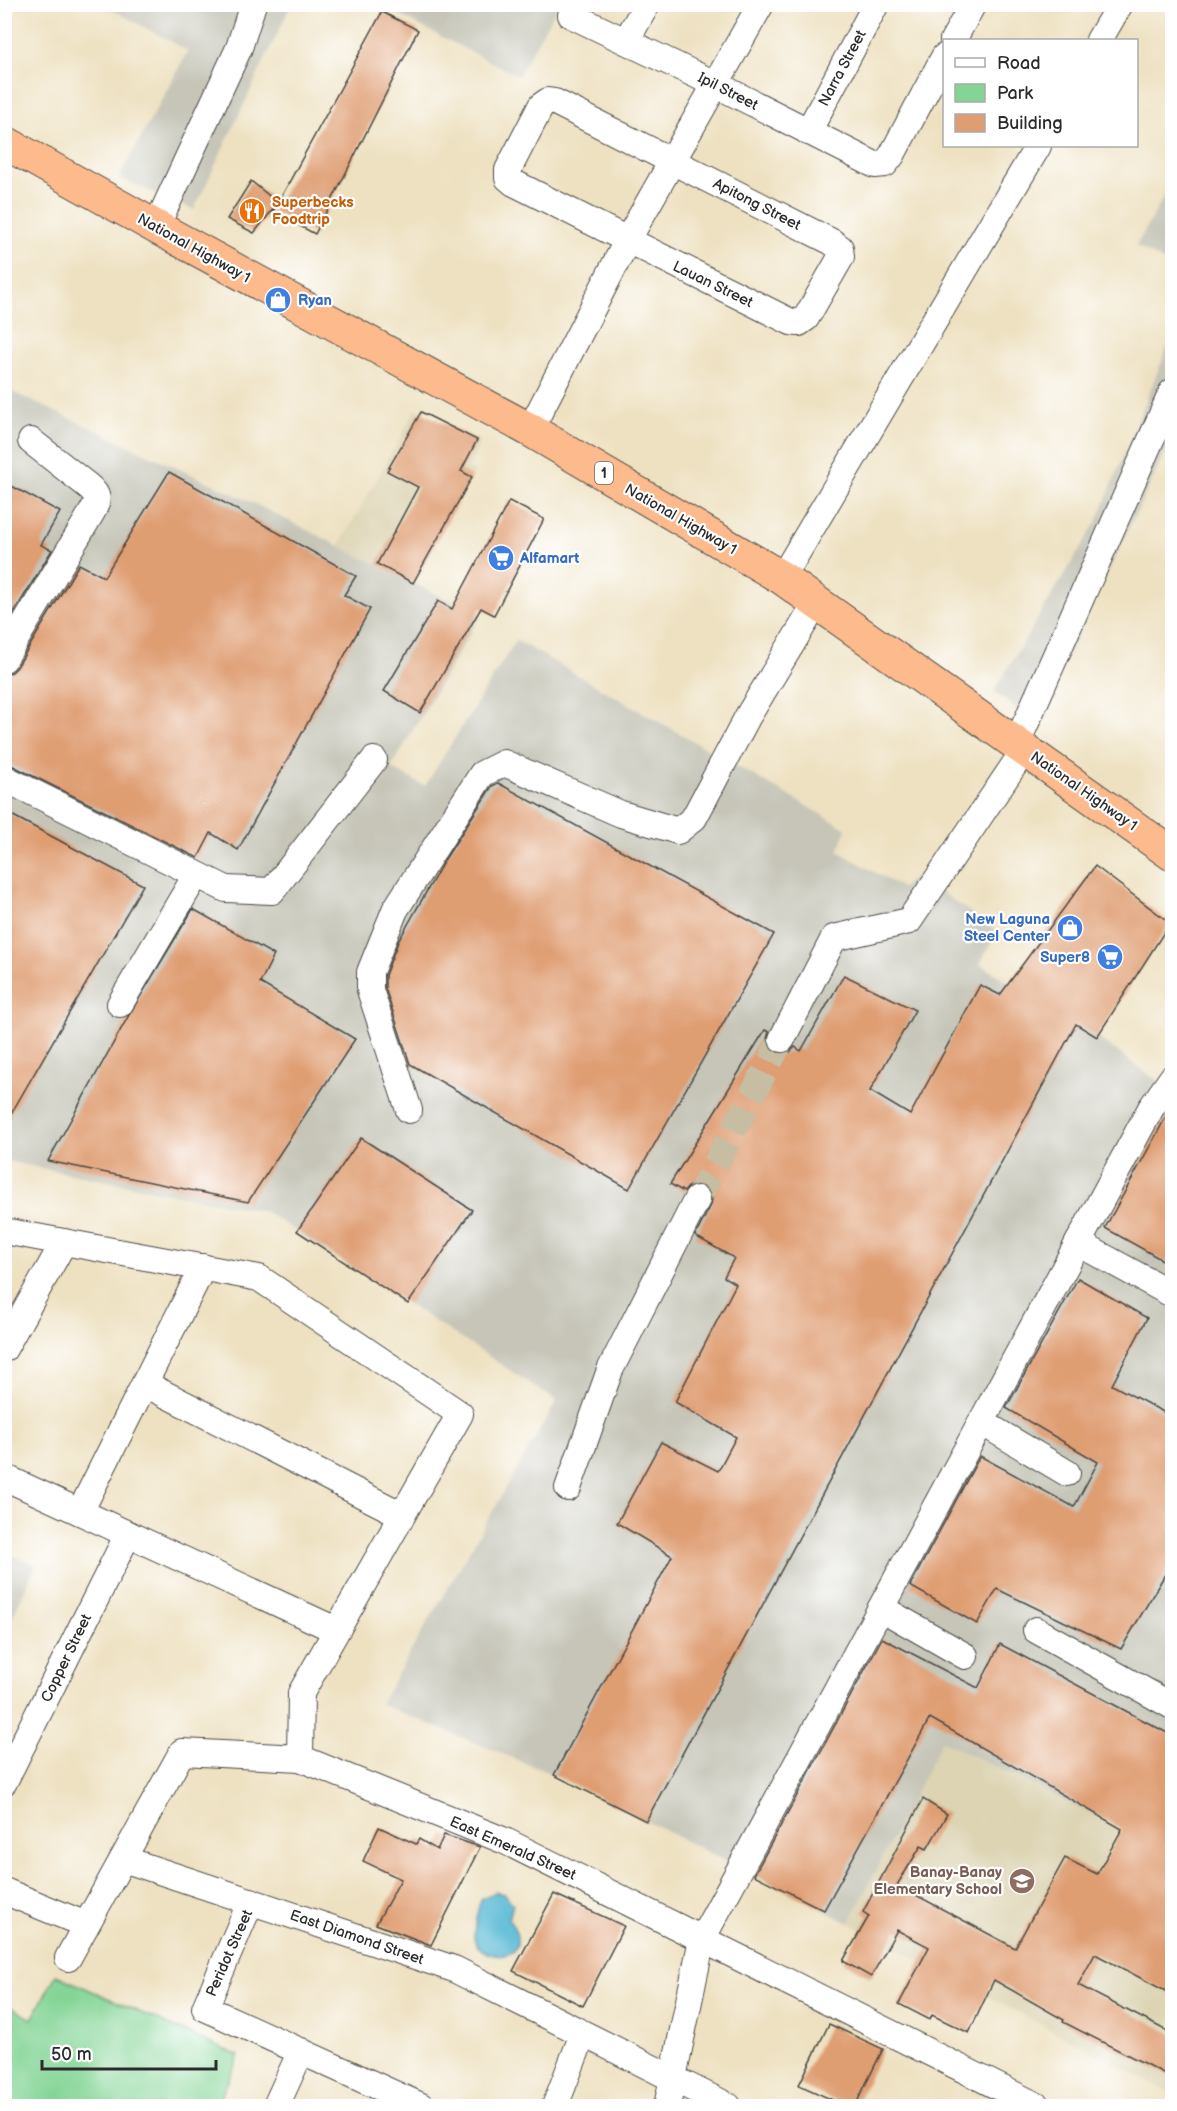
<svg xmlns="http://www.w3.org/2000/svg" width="1177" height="2111" viewBox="0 0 1177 2111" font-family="'Balsamiq Sans',sans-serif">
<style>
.built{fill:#ddd4b4}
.industrial{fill:#c6c5b8}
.green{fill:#83d495;stroke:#578060;stroke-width:1.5}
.water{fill:#55b8d4;stroke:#407280;stroke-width:1.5}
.building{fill:#df9d72}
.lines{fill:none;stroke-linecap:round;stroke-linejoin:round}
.minor-tunnel{stroke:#c7bda3;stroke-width:26;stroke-dasharray:26 13;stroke-linecap:butt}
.minor-casing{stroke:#484642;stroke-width:28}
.highway-casing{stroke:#484642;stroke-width:35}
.minor{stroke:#fff;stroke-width:26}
.highway{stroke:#fcba8d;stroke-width:33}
.labels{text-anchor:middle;stroke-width:4.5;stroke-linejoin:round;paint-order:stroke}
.shield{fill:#fff;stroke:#6b6b6b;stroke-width:1.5}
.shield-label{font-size:14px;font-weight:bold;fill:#2b2b2b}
.street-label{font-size:15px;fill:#2b2b2b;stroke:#fff}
.food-label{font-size:15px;font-weight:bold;fill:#c56008;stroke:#fff;text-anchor:start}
.shop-label{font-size:15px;font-weight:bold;fill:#366cbe;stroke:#fff;text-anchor:start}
.education-label{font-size:15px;font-weight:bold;fill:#785e54;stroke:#fff;text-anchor:end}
</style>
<rect width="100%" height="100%" fill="#fff"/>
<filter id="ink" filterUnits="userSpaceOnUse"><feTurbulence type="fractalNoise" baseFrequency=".0167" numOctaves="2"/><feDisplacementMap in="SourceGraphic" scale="12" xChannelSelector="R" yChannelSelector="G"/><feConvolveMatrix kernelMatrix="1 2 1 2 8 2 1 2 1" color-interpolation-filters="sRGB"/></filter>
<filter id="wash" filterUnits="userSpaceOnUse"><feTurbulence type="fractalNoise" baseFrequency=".008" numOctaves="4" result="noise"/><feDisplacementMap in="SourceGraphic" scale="24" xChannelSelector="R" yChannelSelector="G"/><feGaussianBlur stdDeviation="1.35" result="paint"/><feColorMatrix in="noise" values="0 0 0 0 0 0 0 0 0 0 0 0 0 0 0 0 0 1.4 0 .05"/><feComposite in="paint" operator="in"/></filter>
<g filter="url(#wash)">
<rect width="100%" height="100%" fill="#eee1c1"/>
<g class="built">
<polygon points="416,409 481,442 468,469 474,472 414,583 339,546"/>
<polygon points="942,1741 1104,1820 1113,1804 1172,1839 1172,2094 849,1923"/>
</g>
<g class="industrial">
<polygon points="104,5 291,5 194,210 119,178 188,51"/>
<polygon points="379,5 558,5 518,76"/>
<polygon points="1172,182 1172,266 1136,246"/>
<polygon points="1172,336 1172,439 1035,724 994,691 1098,519"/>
<polygon points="4,388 247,500 480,616 391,768 425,786 516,640 847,829 838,851 902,888 917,875 997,931 980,964 1097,1037 1172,1091 1172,1839 1113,1804 1104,1820 942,1741 849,1923 554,1775 380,1704 557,1401 266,1212 5,1161"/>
<polygon points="5,1552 36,1565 5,1634"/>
</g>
<polygon class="green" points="56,1975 239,2056 217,2106 5,2106 5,2004 32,2019"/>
<path class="water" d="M 494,1892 L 504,1894 L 513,1904 L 509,1919 C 538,1964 482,1962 475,1941 C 472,1933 478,1908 481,1899 Z"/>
<g id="blocks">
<g class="building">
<polygon points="382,12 418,30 315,234 273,212"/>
<polygon points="251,181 278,203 254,233 227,219"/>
<polygon points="421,412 477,440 461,471 472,477 413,583 377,564 418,487 387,471"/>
<polygon points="169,472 356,576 344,595 370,609 238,850 211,833 198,858 11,765 4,763 4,674 12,672 17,667 79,564 104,577"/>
<polygon points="4,482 60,512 41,545 52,550 4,629"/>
<polygon points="509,501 544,519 494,615 481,608 420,713 384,691 438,601 452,609"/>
<polygon points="498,783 774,934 629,1189 410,1064 385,988 385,975 398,942 445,859 492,786"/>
<polygon points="4,811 143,885 4,1126"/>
<polygon points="1095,866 1170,923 1097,1037 1076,1024 646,1821 554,1775 672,1556 617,1523 661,1442 718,1471 736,1437 675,1402 736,1284 724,1277 734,1258 695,1236 711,1205 712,1198 709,1190 704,1186 697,1184 689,1186 684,1192 670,1184 765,1030 769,1032 767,1039 769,1047 775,1052 783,1054 790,1052 795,1047 801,1051 844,975 915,1010 870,1091 910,1115 980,985 1000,995"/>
<polygon points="193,909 274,955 260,983 355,1039 248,1202 48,1161 129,1015"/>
<polygon points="1173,1104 1173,1266 1105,1228"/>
<polygon points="361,1138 472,1210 408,1304 297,1231"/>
<polygon points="1078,1278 1147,1318 1112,1385 1173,1417 1173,1561 1121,1649 997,1589 977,1624 910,1586 980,1456 1074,1507 1098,1462 1006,1408"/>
<polygon points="882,1638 978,1688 1000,1644 1173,1736 1173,1995 1095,1954 1078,1985 1173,2034 1173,2078 1063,2022 1064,2020 994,1980 969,2033 932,2015 930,2020 899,2004 929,1947 897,1930 871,1977 843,1961 869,1916 863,1912 923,1799 947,1814 927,1849 921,1846 897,1885 1015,1948 1065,1858 1097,1874 1122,1829 930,1718 824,1910 754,1875"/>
<polygon points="379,1827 416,1844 419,1839 437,1850 444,1835 480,1847 431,1945 376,1924 401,1879 363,1861"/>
<polygon points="554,1894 624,1926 583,2006 513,1971"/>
<polygon points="829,2024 883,2049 855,2106 846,2106 799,2085"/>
</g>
</g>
</g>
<g filter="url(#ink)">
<use href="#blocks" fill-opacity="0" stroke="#484642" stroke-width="1.5"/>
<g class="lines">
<polyline class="minor-tunnel" points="697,1199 782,1039"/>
<defs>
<g id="minor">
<polyline points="571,15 717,85 875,165 885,164 892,155 944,57"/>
<polyline points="953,40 973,4"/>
<polyline points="1099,40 1120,4"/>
<polyline points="626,41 647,4"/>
<polygon points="548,101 555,102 832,242 840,248 841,257 806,318 799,323 791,322 514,183 508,178 508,170 541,106"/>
<polyline points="808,132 876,4"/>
<polyline points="156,227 239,48 253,4"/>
<polyline points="530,430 627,241 761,4"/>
<polyline points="782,578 1038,146"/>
<path d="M 4,659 L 92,512 C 99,500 99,495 88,486 L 31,441"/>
<polyline points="1017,743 1172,392"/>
<polyline points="4,778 226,889 272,891 374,760"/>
<polyline points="120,1004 196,875"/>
<polyline points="782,1039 834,938 909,921 1025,749"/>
<polyline points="409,1110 370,990 370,972 395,910 482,774 504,763 621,814 678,831 694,818 748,716 817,602"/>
<polyline points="4,1231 259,1278 460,1414 301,1693 300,1758"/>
<polyline points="1078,1243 1168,1292"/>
<polyline points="4,1349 64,1242"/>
<polyline points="145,1384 402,1515"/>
<polyline points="981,1422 1067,1473"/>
<polyline points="4,1477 336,1630"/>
<polyline points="568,1488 610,1370 697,1199"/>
<polyline points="80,1512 203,1267"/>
<polyline points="881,1608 965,1656"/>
<polyline points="1036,1630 1172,1706"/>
<polyline points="4,1782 128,1534"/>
<polyline points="123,1859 454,1969 728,2106"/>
<polyline points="4,1891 86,1925"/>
<polyline points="251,1901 205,2008 421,2106"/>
<polyline points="68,1958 182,1752 300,1758 505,1841 1037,2106"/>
<polyline points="276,2106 301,2051"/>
<polyline points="555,2106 583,2034"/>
<polyline points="667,2106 702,1939 1151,1108 1172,1078"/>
</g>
<polyline id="highway" points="4,142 156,227 530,430 782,578 1172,854"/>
</defs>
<use href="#minor" class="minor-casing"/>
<use href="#highway" class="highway-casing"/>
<use href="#minor" class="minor"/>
<use href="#highway" class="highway"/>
</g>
</g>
<defs>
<symbol id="restaurant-disc" viewBox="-11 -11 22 22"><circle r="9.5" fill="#e8710a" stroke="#fff"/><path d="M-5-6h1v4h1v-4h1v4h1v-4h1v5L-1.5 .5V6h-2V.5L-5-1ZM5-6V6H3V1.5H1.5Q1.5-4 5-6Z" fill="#fff"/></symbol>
<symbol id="shop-disc" viewBox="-11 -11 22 22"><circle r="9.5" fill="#3f7fe0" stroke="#fff"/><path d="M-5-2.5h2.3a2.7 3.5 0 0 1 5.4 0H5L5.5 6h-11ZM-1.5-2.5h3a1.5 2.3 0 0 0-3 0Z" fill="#fff"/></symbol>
<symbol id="supermarket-disc" viewBox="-11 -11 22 22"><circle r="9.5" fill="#3f7fe0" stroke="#fff"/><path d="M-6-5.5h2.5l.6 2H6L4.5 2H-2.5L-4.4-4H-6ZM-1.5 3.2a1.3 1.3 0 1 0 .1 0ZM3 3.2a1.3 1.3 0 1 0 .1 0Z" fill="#fff"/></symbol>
<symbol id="school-disc" viewBox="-11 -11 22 22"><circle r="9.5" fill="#8d6e63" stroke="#fff"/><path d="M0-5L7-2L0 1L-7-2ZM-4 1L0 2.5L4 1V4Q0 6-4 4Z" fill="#fff"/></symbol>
</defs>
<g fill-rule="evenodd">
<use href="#restaurant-disc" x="237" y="196" width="30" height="30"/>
<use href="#shop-disc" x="263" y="285" width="30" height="30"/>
<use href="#supermarket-disc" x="486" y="543" width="30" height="30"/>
<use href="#shop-disc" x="1055" y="913" width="30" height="30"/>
<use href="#supermarket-disc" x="1095" y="942" width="30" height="30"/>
<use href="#school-disc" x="1007" y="1866" width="30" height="30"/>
</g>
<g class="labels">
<rect class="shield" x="595" y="462" width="18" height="22" rx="4.5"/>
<g class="shield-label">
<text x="604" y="478">1</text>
</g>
<g class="street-label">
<text transform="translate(842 68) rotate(-62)" y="5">Narra Street</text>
<text transform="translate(728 91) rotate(27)" y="5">Ipil Street</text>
<text transform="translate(757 204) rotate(27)" y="5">Apitong Street</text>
<text transform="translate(194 248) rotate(29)" y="5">National Highway 1</text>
<text transform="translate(713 284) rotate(26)" y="5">Lauan Street</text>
<text transform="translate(681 519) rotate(30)" y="5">National Highway 1</text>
<text transform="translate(1084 791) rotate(35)" y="5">National Highway 1</text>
<text transform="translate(66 1658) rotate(-64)" y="5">Copper Street</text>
<text transform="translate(513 1848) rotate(24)" y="5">East Emerald Street</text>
<text transform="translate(357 1937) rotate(19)" y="5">East Diamond Street</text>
<text transform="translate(229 1953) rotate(-66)" y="5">Peridot Street</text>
</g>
<g class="food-label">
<text x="272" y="207">Superbecks<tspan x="272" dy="17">Foodtrip</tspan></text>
</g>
<g class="shop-label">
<text x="298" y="305">Ryan</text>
<text x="520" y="563">Alfamart</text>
<text x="1050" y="924" text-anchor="end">New Laguna<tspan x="1050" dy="17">Steel Center</tspan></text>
<text x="1090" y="962" text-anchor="end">Super8</text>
</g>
<g class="education-label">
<text x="1002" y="1877">Banay-Banay<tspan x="1002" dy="17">Elementary School</tspan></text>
</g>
</g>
<rect width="1177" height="2111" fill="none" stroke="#fff" stroke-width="24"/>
<rect x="943" y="39" width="195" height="108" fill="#ffffff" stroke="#aaaaaa" stroke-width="1.5"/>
<rect x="955" y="58" width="30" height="9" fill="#ffffff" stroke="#aaaaaa" stroke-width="1.5"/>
<text x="997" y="69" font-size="18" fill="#2b2b2b">Road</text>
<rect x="955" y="84" width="30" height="18" fill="#83d495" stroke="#aaaaaa" stroke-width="1.5"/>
<text x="997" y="99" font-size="18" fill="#2b2b2b">Park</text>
<rect x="955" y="114" width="30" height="18" fill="#df9d72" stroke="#aaaaaa" stroke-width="1.5"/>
<text x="997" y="129" font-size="18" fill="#2b2b2b">Building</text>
<path d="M42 2060v9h174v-9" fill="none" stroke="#2b2b2b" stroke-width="3"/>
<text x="51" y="2060" font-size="18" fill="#2b2b2b" stroke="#ffffff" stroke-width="4.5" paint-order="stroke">50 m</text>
</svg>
